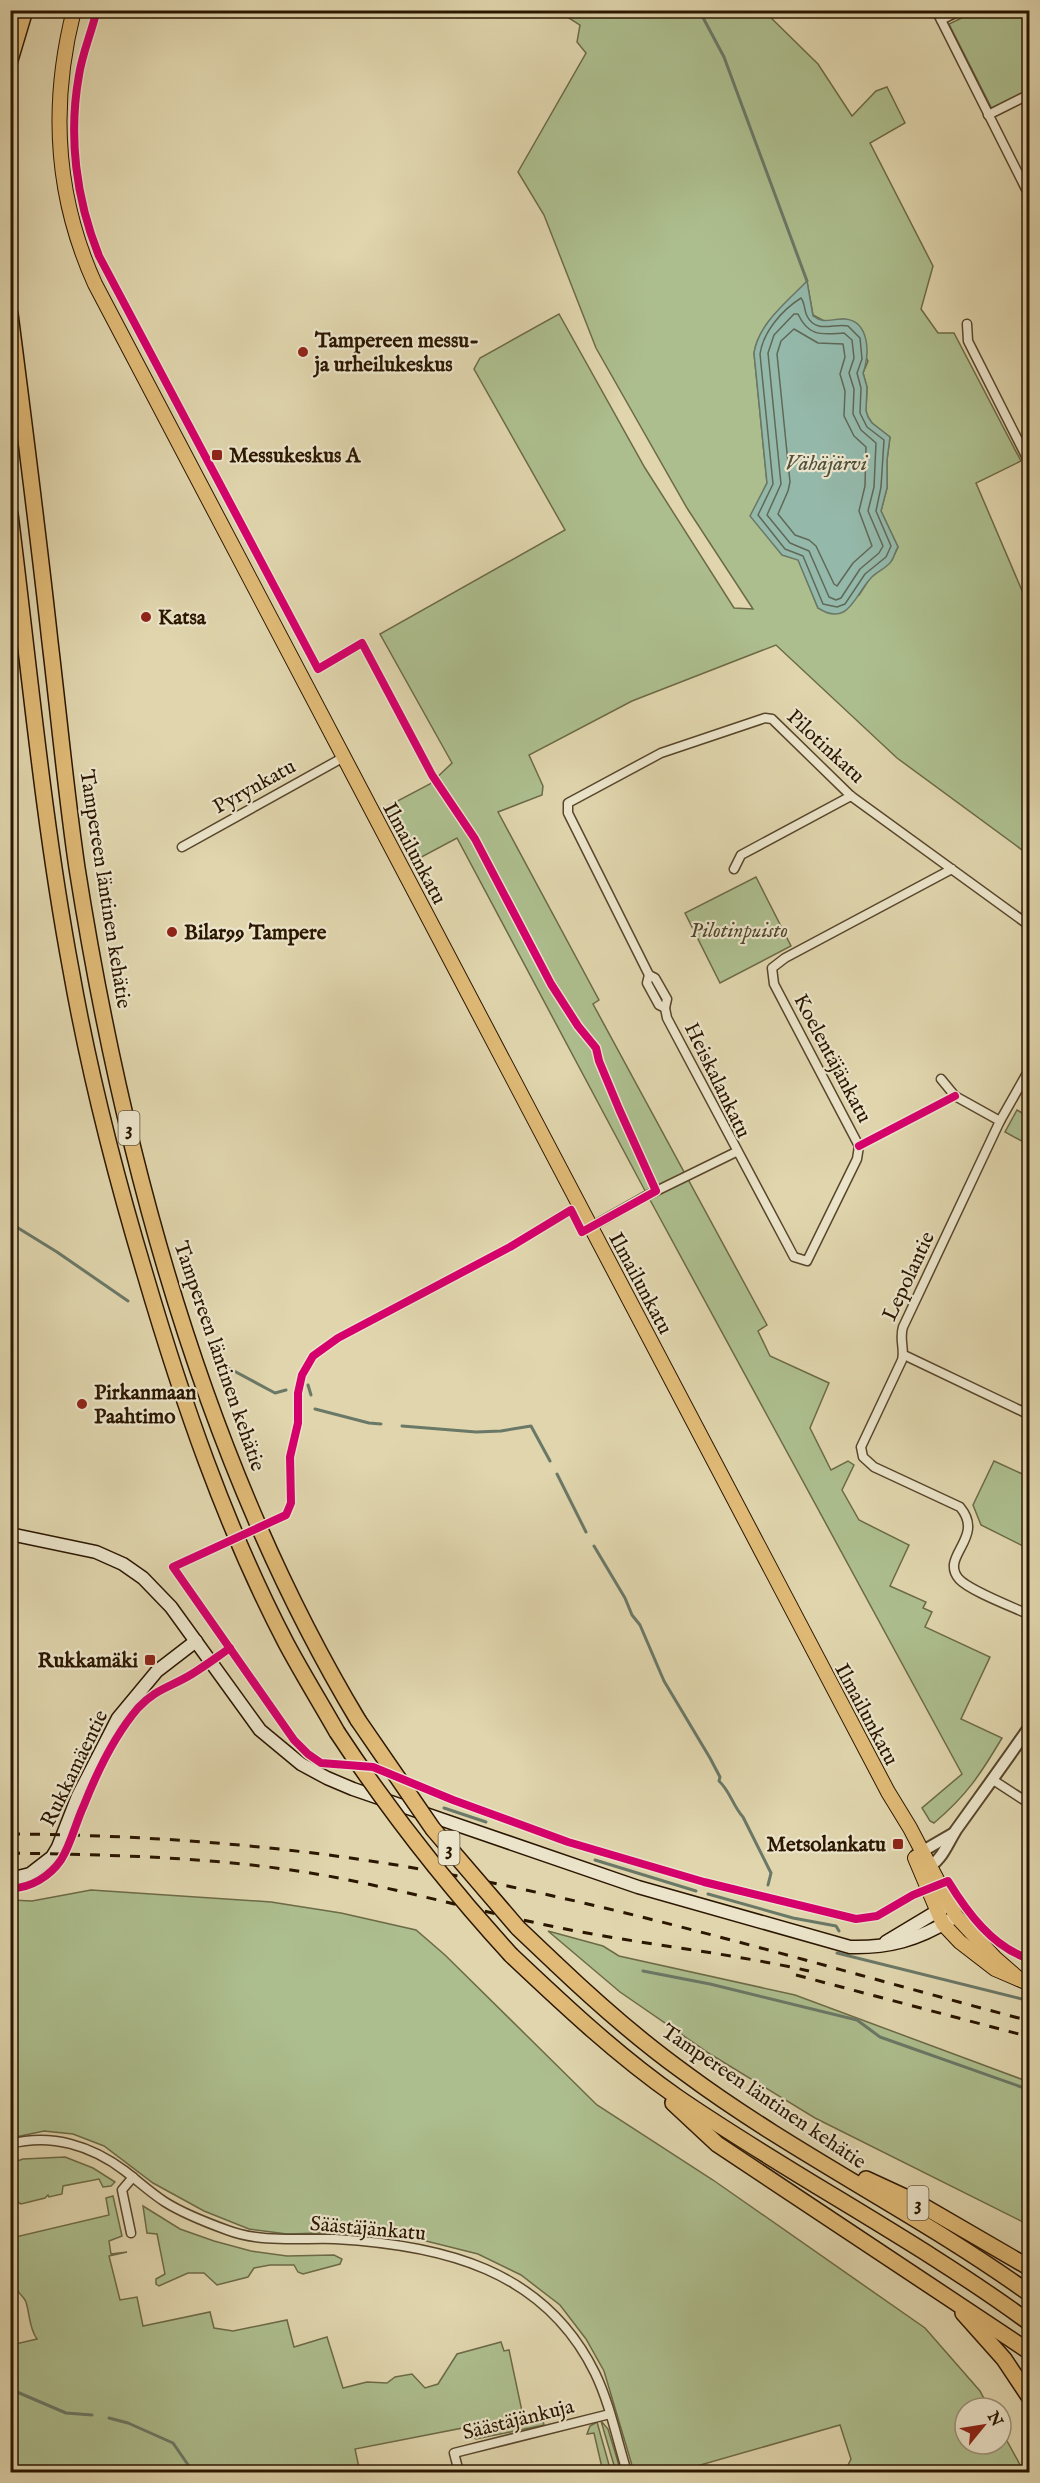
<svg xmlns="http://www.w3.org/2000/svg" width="1040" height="2483" viewBox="0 0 1040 2483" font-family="'IM FELL English',serif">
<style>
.green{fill:#adbe8e;stroke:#6c6a47;stroke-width:1.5;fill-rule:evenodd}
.water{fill:#94b9ab;stroke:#6a7867;stroke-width:1.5}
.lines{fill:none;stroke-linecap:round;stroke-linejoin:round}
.shore{stroke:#606856;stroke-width:1.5}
.stream{stroke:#6a7867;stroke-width:3}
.minor-casing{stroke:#58462b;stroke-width:11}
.tertiary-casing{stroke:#58462b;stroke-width:14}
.secondary-casing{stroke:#2b1600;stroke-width:15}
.primary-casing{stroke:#2b1600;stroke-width:16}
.motorway-casing{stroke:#2b1600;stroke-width:18}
.minor{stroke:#ebe4ca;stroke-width:8}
.tertiary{stroke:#ebe4ca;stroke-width:10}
.secondary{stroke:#ebe4ca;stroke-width:12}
.primary{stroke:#e0ba76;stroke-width:14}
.motorway{stroke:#e0ba76;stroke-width:15}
.rail{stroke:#2b1600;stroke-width:3;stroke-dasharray:10 10;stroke-linecap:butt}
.motorway-bridge-casing{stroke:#2b1600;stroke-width:18;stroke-linecap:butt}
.motorway-bridge{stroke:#e0ba76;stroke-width:15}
.cycleway-casing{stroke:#ebe4ca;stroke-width:11}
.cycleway{stroke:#d6006c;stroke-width:8}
.poi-dot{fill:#8f2418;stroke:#ebe4ca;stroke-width:2}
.labels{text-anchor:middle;stroke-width:4.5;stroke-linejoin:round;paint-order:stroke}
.shield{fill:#ebe4ca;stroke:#65543d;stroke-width:1.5}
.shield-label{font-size:20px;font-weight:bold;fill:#2b1600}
.poi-label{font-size:21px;font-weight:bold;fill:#2b1600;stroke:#ebe4ca;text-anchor:start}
.street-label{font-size:21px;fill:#2b1600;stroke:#ebe4ca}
.park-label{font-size:21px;font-style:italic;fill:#52482b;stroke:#ebe4ca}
.water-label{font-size:22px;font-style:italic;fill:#504f3c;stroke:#ebe4ca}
</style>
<rect width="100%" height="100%" fill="#e0d5ad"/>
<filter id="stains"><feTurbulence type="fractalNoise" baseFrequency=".00333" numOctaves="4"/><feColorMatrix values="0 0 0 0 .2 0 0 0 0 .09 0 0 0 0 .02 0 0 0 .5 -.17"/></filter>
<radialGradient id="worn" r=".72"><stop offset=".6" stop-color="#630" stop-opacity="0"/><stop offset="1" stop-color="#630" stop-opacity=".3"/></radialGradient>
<g class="green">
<path d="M 558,11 L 764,11 L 818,64 L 852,116 L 876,91 L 887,87 L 905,123 L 870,143 L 933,266 L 921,309 L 938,333 L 954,333 L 1021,461 L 976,483 L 1029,607 L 1029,855 L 897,758 L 776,645 L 632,701 L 529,755 L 543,786 L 542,795 L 498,812 L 599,1000 L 593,1004 L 767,1325 L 758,1331 L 770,1356 L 829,1383 L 810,1428 L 831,1470 L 848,1461 L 854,1465 L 842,1490 L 859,1520 L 909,1545 L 890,1586 L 926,1602 L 923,1608 L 932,1612 L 925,1627 L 990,1657 L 961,1719 L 1002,1738 C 980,1775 967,1795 934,1823 L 930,1821 L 922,1808 L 962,1774 L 643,1187 L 457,838 L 414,861 L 386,807 L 430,784 L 452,763 L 380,634 L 565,530 L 474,369 L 480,358 L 559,314 L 645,468 L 734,608 L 753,609 L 687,508 L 596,348 L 544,215 L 518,172 L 586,53 L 577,42 L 580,25 ZM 807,282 L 813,315 L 826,322 L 844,319 L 868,361 L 863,373 L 867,387 L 866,411 L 868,417 L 872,423 L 890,437 L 887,460 L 887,488 L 881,511 L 898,547 L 892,560 L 870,578 L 859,595 L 818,608 L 798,559 L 751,516 L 767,483 L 754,353 C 759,323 786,304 807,282 Z"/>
<polygon points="976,11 1029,11 1029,90 992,109 949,24"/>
<polygon points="756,877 791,946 720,983 685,913"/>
<polygon points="1017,1110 1029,1117 1029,1145 1005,1132"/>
<polygon points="994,1461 1029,1477 1029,1549 981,1525 973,1505"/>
<polygon points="91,1890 271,1902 341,1913 416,1930 445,1955 597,2105 713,2180 925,2328 980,2391 989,2408 965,2408 965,2444 1001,2444 1001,2430 1024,2472 847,2472 846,2469 851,2459 840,2425 676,2472 634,2472 604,2371 586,2339 560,2305 521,2275 478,2254 410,2237 354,2232 287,2234 249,2229 204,2211 153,2183 104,2146 73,2134 44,2131 11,2138 11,1900 32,1901"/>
<polygon points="548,1931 603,1946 619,1956 795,1995 1029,2082 1029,2225 815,2118 710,2054 620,1992"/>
<polygon points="65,2157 93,2168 115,2182 111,2186 103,2187 99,2179 63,2186 62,2194 49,2197 48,2195 45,2198 21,2204 11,2198 11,2179 13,2172 11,2171 11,2163 23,2159"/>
<path d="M 113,2196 L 122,2236 L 109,2241 L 111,2254 L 127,2252 L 109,2256 L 120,2300 L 137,2297 L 143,2326 L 210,2312 L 214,2328 L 233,2331 L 287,2320 L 294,2347 L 327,2337 L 343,2388 L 367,2382 L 387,2383 L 395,2377 L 412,2374 L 425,2388 L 438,2384 L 457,2354 L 501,2342 L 504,2351 L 509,2350 L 523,2416 L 541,2413 L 544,2425 L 476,2439 L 469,2434 L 468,2427 L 355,2449 L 360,2472 L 11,2472 L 11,2345 L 37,2339 C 29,2328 30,2315 26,2302 C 24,2297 20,2295 18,2291 C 10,2275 10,2254 11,2238 L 109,2215 L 106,2198 Z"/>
<polygon points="143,2206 180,2229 214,2241 251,2251 287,2256 334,2255 342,2259 340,2264 303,2274 298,2272 294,2265 270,2265 254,2268 248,2277 217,2285 204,2273 188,2273 159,2286 156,2284 156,2279 165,2274 157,2234 147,2233"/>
<polygon points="601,2421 608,2429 621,2472 616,2472"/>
<polygon points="597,2422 611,2472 603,2472 594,2433 587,2434 590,2426"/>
</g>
<path class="water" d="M 807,281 L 813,316 C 825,325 831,318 845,319 C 870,321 870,356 863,373 L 867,387 L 866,411 L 868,417 L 872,423 L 890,437 L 887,460 L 887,488 L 881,511 L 898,547 C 895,551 895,555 892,560 C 889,567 876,572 871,578 C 855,594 849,628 818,608 L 798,560 L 782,555 L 750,516 L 767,483 L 754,353 C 759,323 786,303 807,281 Z"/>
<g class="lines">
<g class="shore">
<path d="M 801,298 C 805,303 804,310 807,316 C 816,334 834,323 848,326 L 860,338 L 862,359 L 857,373 L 861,388 L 860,413 L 867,427 L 884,440 L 881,487 L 876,511 L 891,546 L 886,557 L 865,574 L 845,604 L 837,607 L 823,604 L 803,556 L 785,549 L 758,515 L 773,484 L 760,354 C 763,332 782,310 801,298 Z"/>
<path d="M 794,314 L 798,314 C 809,338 823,334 844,333 L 852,340 L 854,358 L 849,373 L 854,389 L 853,414 L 861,430 L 876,443 L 874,487 L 868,511 L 883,546 L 879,553 L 860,569 L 841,598 L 836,600 L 829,597 L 809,551 L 790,543 L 767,515 L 781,484 L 768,353 L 774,335 Z"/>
<polygon points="794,329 818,343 843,344 845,357 840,374 845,391 844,416 854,436 866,447 865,486 859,511 872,546 853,563 837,586 834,584 816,546 809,540 795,535 778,514 788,491 790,482 777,354 781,341"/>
</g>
<g class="stream">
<polyline points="699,10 724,57 807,281"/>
<polyline points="10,1223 57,1252 128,1301"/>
<polyline points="211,1346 216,1347 221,1364 275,1393 286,1390"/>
<polyline points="308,1385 311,1395"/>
<polyline points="315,1409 369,1423 381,1424"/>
<polyline points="402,1426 476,1432 501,1431 531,1426 550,1461"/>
<polyline points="557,1474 586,1532"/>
<path d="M 594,1546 L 625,1598 L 632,1615 L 640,1625 L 664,1681 L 710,1758 L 720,1777 L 719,1781 C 730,1791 733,1806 743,1817 L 771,1873 L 768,1885"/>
<polyline points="444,1808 486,1822"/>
<polyline points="595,1860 696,1891"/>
<polyline points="708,1894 793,1918 836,1926 839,1931"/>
<polyline points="837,1953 1030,2001"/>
<polyline points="643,1971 710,1984 857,2020 880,2037 1030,2090"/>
<polyline points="10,2389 66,2413 92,2415"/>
<polyline points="109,2418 128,2423 173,2443 193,2472"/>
</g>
<defs>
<g id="minor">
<polyline points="936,10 1030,197"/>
<polyline points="941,20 961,10"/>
<polyline points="988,115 1030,94"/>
<polyline points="967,324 968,341 1030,464"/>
<polyline points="182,847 344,757"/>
<polyline points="734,869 741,855 851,796"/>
<polyline points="952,869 785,958 772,968 774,984 859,1146 857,1159 807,1261 794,1257 667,1018 665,1008 667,999 655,978 649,975 568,813 568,803 661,753 765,718 772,719 851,796 1030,926"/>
<polyline points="649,975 647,983 659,1005 665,1008"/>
<path d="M 1030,1068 L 1000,1121 L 903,1327 C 899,1339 905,1349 902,1360 L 861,1447 L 863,1457 L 874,1467 L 960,1507 C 986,1538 939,1556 959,1579 C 970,1591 1013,1607 1030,1615"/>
<polyline points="941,1079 955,1096 1000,1121"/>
<polyline points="591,1227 644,1197 736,1152"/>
<polyline points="904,1355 1030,1415"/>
<polyline points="1024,1412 1030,1400"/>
<polyline points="993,1780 1030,1804"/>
<path d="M 10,2144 C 52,2133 92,2146 125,2171 C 138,2181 151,2193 165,2202 C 184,2214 205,2222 227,2230 C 261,2243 299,2238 335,2239 C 442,2245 544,2269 595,2373 C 610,2404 617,2440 627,2472"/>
<polyline points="131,2233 122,2190 133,2177"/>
<polyline points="459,2472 454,2453 610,2414"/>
</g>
<g id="tertiary">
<polyline points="916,1855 954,1833"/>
<path d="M 924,1870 C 942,1861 946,1846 956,1830 C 981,1795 1006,1761 1030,1726"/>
</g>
<g id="secondary">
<path d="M 10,1534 L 96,1552 L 123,1564 L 143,1578 L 171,1607 L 260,1730 L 301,1764 L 327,1778 L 353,1789 L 638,1887 L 850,1947 C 888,1948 918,1940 950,1920"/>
<polyline points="10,1879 30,1874 52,1857 58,1847 78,1796 118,1718 157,1671 196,1641"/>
<polyline points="886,1942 946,1906"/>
</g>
<g id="primary">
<path d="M 74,10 C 50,104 55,196 95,284 L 888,1792 L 910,1828 L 956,1916 L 995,1958 L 1019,1979"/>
<polyline points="915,1858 943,1924 960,1942 995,1969 1030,1984"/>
</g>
<g id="motorway">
<polyline points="10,60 25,10"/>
<path d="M 10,314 C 24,423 38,532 50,642 C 59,717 66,793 77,868 C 123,1160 205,1465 358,1720"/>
<path d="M 10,514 C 29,666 43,820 71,970 C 89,1072 115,1174 145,1274 C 182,1400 225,1526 286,1643 C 302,1673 320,1702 337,1732"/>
<path d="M 511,1955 C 564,2005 617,2055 677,2097 C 792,2176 917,2240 1030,2323"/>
<path d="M 556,1964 C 597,2003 639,2040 685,2073 C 794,2154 919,2214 1030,2294"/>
<polyline points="673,2103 717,2144 1030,2352"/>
<polyline points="866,2179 918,2203 1030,2268"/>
<polyline points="963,2313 1004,2359 1030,2398"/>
</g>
</defs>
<use href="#minor" class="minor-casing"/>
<use href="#tertiary" class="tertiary-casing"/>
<use href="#secondary" class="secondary-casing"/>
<use href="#primary" class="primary-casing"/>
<use href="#motorway" class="motorway-casing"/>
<use href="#minor" class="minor"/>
<use href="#tertiary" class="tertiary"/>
<use href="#secondary" class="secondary"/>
<use href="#primary" class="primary"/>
<use href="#motorway" class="motorway"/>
<g class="rail">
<path d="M 10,1834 C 163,1835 318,1848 468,1878 C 657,1915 843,1972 1030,2021"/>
<path d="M 10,1853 C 117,1855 222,1857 328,1876 C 413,1892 496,1916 581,1932 C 657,1946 734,1954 809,1971"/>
<polyline points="796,1975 1030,2037"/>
</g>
<defs>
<g id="motorway-bridge">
<polyline points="358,1720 433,1829 518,1928 556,1964"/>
<path d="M 337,1732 C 389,1811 447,1885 511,1955"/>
</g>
</defs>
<use href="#motorway-bridge" class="motorway-bridge-casing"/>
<use href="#motorway-bridge" class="motorway-bridge"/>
<defs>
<g id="cycleway">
<path d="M 99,10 L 95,17 C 90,36 82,55 79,75 C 68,136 76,199 99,256 L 318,669 L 362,643 L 432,775 L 475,839 L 551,984 L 578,1026 L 596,1048 L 599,1061 L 619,1109 L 656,1191 L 582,1232 L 571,1210 L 510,1247 L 338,1338 L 313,1356 L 302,1375 L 298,1393 L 298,1423 L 290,1457 L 291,1503 L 286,1515 L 173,1567 L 294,1740 L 308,1754 L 321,1763 L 373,1767 L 453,1800 L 568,1842 L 704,1882 L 856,1919 L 877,1916 L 913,1895 L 948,1881 C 967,1912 993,1948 1030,1959"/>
<polyline points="859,1146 955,1096"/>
<path d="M 10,1888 C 30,1889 50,1876 61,1860 C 71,1844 76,1822 84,1805 C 97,1772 115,1735 138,1708 C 155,1689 171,1687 192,1674 C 205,1666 217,1657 230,1648"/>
</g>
</defs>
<use href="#cycleway" class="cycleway-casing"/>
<use href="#cycleway" class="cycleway"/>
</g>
<g class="poi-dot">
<circle cx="303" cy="352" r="6"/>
<rect x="211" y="449" width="12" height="12" rx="3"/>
<circle cx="146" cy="617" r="6"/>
<circle cx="172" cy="932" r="6"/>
<circle cx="82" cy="1404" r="6"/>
<rect x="144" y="1654" width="12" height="12" rx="3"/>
<rect x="892" y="1838" width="12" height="12" rx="3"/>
</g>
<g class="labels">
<g class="shield">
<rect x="118.5" y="1111" width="21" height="34" rx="4.5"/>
<rect x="438.5" y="1831" width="21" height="34" rx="4.5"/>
<rect x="907.5" y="2186" width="21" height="34" rx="4.5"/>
</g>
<g class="shield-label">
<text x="129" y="1135">3</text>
<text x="449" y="1855">3</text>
<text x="918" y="2210">3</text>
</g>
<g class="poi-label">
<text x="315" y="347">Tampereen messu-<tspan x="315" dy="24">ja urheilukeskus</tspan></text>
<text x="229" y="462">Messukeskus A</text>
<text x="158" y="624">Katsa</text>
<text x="184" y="939">Bilar99 Tampere</text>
<text x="94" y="1399">Pirkanmaan<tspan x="94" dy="24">Paahtimo</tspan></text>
<text x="138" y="1667" text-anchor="end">Rukkamäki</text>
<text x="886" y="1851" text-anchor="end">Metsolankatu</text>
</g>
<g class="street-label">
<text transform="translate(826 746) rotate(43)" y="7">Pilotinkatu</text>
<text transform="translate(254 786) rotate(-29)" y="7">Pyrynkatu</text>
<text transform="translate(415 853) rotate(62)" y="7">Ilmailunkatu</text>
<text transform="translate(106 889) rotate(81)" y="7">Tampereen läntinen kehätie</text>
<text transform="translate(833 1058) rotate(62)" y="7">Koelentäjänkatu</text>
<text transform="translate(718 1080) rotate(64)" y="7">Heiskalankatu</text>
<text transform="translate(908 1276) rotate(-65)" y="7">Lepolantie</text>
<text transform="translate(641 1283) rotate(62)" y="7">Ilmailunkatu</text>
<text transform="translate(220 1356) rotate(71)" y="7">Tampereen läntinen kehätie</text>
<text transform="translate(867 1714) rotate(62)" y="7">Ilmailunkatu</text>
<text transform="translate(74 1768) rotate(-64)" y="7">Rukkamäentie</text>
<text transform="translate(764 2096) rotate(34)" y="7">Tampereen läntinen kehätie</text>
<text transform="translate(368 2228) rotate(5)" y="7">Säästäjänkatu</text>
<text transform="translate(518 2419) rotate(-14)" y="7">Säästäjänkuja</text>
</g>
<g class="park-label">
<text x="739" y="937">Pilotinpuisto</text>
</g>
<g class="water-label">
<text x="826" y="470">Vähäjärvi</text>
</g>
</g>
<rect width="1040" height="2483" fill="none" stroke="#e0d5ad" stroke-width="36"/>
<rect x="12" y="12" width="1016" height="2459" fill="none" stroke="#2b1600" stroke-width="3"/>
<rect x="18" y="18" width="1004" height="2447" fill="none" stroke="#2b1600" stroke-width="1.5"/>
<g transform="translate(983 2426) rotate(60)"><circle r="28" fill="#ebe4ca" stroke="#9e9279" stroke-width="1.5"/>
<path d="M0-4.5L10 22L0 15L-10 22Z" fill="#8f2418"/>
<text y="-9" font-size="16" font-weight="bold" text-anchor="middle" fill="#2b1600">N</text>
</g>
<rect width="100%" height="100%" filter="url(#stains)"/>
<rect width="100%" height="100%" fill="url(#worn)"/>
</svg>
